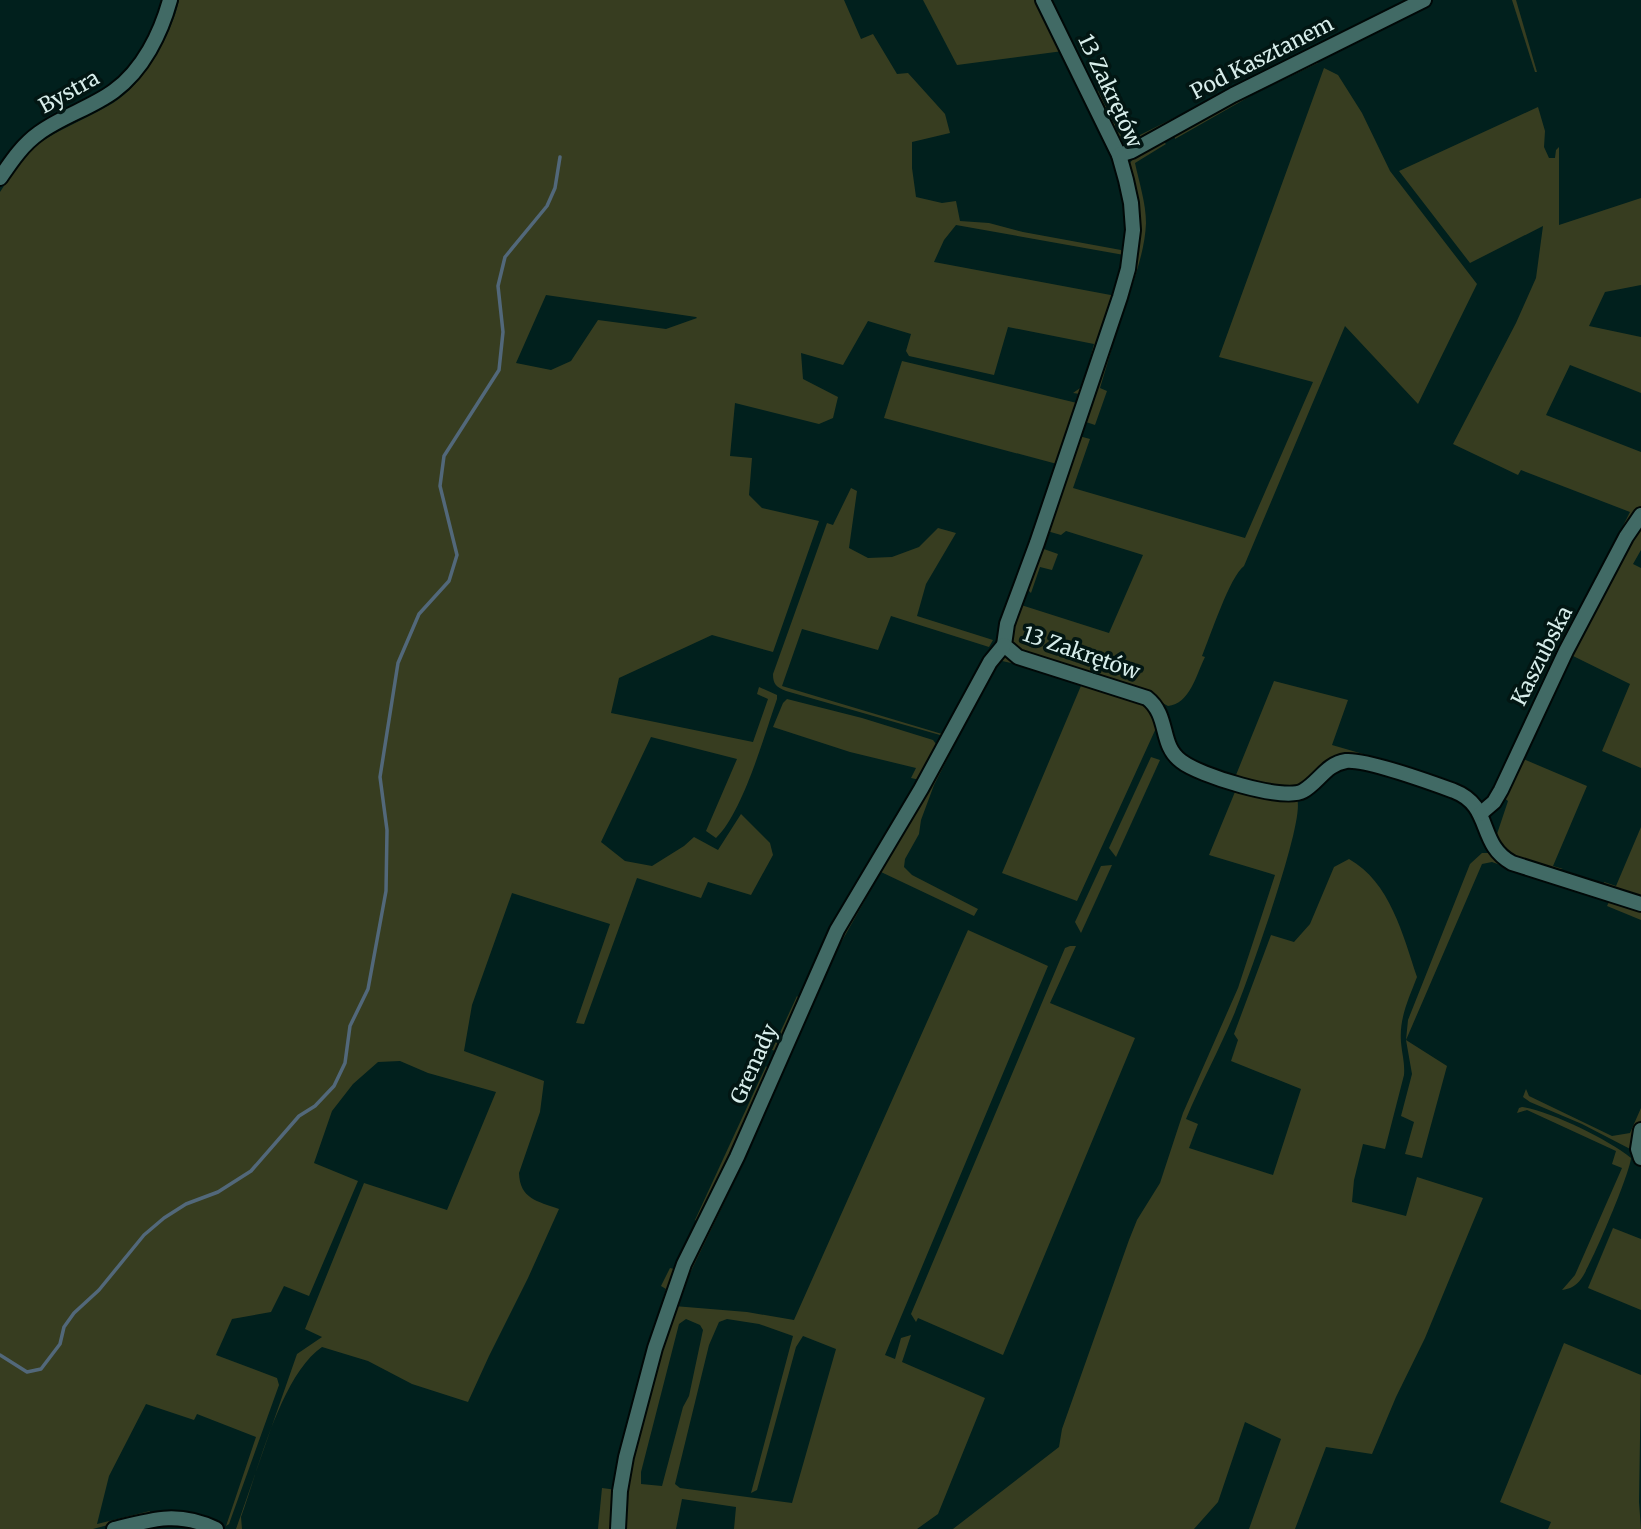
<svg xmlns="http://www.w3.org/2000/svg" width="1641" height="1529" viewBox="0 0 1641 1529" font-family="Merriweather,serif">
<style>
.green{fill:#373d20;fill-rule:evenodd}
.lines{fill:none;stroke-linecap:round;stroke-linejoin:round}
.stream{stroke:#52687a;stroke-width:3.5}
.minor-casing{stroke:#000807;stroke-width:18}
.minor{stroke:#416a65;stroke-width:14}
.labels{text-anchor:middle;stroke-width:7;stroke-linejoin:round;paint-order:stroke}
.street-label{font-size:21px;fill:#d8eeeb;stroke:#021613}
</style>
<rect width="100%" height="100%" fill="#01201d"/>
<g class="green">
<path d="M 179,0 L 844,0 L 861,39 L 873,34 L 897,74 L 908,73 L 945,114 L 950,133 L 912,142 L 912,168 L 916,197 L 942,203 L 956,201 L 960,221 L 989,223 L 1023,232 L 1121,250 L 1124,255 L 956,225 L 944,240 L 934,262 L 1116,296 L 1080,394 L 1073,393 L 1083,386 L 1094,344 L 1008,327 L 994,375 L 909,356 L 906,351 L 911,334 L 868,321 L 843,365 L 801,353 L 803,379 L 838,397 L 833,418 L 819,424 L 735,403 L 730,456 L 752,458 L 749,495 L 762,508 L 819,521 L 773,652 L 712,635 L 619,678 L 611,713 L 753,742 L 768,699 L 757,694 L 759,687 L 777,695 L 777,699 C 764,736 743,812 716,838 L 706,831 L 737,759 L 651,737 L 601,842 L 625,861 L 652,866 L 684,846 L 694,837 L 718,850 L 741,814 L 770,843 L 773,855 L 751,895 L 708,882 L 701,898 L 637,878 L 584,1024 L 576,1023 L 610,924 L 512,893 L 472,1005 L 464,1051 L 544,1081 L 540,1112 L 519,1173 C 520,1199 537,1201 559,1209 L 528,1278 L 489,1356 L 468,1402 L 412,1384 L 368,1361 L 322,1347 C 281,1375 258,1470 241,1517 L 242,1529 L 236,1529 L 297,1354 L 322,1337 L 305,1329 L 364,1183 L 447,1210 L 496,1092 L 428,1073 L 400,1061 L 378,1062 L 353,1084 L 332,1111 L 314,1163 L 358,1181 L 309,1296 L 284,1286 L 271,1312 L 232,1319 L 216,1355 L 277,1378 L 279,1385 L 229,1524 L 226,1526 L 256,1437 L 197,1414 L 194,1420 L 146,1404 L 109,1476 L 97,1524 L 150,1511 L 149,1514 L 93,1529 L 0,1529 L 0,192 C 9,179 17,162 28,152 C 54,130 85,120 113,103 C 144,84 172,34 179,0 ZM 546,295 L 696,317 L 697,318 L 666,329 L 598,320 L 571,361 L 551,370 L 516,363 Z"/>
<polygon points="923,0 1039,0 1063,51 957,65"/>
<polygon points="1512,0 1516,0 1537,72 1535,72"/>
<polygon points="1316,61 1318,63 1254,94 1175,139 1174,132"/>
<path d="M 1324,68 L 1338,75 L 1362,113 L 1390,171 L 1477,284 L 1418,404 L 1345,326 L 1244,566 C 1230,576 1210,637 1202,656 L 1205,657 C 1196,675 1190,704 1168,706 L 1153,698 L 1029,657 L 1011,646 L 1009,628 L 1018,604 L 1109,633 L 1143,555 L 1066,531 L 1061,535 L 1047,531 L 1079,436 L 1090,439 L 1073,488 L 1245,538 L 1313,382 L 1219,357 Z"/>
<polygon points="1098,90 1120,134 1124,138 1132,139 1218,96 1131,144 1119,140 1096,93"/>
<polygon points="1538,107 1545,131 1544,147 1549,158 1555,158 1556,150 1559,147 1559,225 1641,198 1641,285 1605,292 1589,326 1641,337 1641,393 1570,365 1546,415 1641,452 1641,508 1561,650 1630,512 1521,470 1518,475 1453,444 1516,323 1536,278 1543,226 1470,263 1399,171"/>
<path d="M 1161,139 L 1166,144 L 1135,163 C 1139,182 1146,203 1146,223 C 1145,252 1133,282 1124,310 L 1122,307 L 1129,283 L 1129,164 L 1139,152 Z"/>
<polygon points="1112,348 1100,388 1107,391 1095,425 1086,422 1085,419 1108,350"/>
<polygon points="902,361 1077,403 1057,464 884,418"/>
<path d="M 851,488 L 857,491 L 849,548 L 868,558 L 892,557 L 919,547 L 938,528 L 956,533 L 926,584 L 917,616 L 993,640 L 989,647 L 891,616 L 878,650 L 802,629 L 782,686 L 942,734 L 954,712 L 945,733 L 940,735 L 786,691 C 776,687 773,684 773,674 L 827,523 L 833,525 Z"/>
<path d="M 1641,527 L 1641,550 L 1633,564 L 1641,568 L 1641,768 L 1602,751 L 1630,684 L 1571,655 L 1521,758 L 1587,786 L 1553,866 L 1563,869 C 1539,869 1508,862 1495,840 L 1508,801 L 1502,796 L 1553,684 L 1628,540 L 1637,528 Z"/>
<polygon points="1041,548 1058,554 1052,570 1040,567 1031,593 1025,587"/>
<path d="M 1005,657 L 1030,667 L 1002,661 L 995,666 L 934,785 L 921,820 L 919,834 L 905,859 L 904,867 L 912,875 L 978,909 L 974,916 L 881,872 L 839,946 L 742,1166 L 674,1306 L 747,1312 L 794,1320 L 968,930 L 1048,966 L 885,1355 L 895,1359 L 901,1338 L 911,1335 L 902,1362 L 985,1398 L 938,1514 L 917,1529 L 734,1529 L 736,1507 L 682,1499 L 676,1529 L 622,1529 C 634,1435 661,1341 695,1253 L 847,923 L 992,664 ZM 686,1319 L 700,1325 L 703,1330 L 689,1396 L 683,1407 L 662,1486 L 641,1484 L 641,1472 L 679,1324 ZM 727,1319 L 759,1324 L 793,1336 L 751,1493 L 757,1490 L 796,1347 L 803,1336 L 836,1349 L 792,1503 L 680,1488 L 675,1484 L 709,1345 L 719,1322 Z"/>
<path d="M 1083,681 C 1112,690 1148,694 1157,726 L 1077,901 L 1002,873 Z"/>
<polygon points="1274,681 1348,700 1332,745 1422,771 1420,775 1365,758 1301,786 1280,790 1217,771 1236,775"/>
<polygon points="787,699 862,718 933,740 936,744 936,749 920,780 911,778 916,768 850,752 773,727 783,703"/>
<polygon points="1151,757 1160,760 1116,857 1109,848"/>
<path d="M 1237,787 L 1297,799 C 1306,820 1247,982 1235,1012 C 1220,1048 1201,1083 1186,1119 L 1198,1124 L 1189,1148 L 1273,1175 L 1301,1089 L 1231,1061 L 1238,1040 L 1234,1034 L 1271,935 L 1294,942 L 1310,924 L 1334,867 L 1349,859 C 1390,882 1403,935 1417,977 C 1409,998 1399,1018 1401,1042 C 1402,1054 1405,1063 1404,1075 L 1385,1149 L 1363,1144 L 1354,1180 L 1352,1202 L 1406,1216 L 1417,1177 L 1483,1198 L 1425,1338 L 1396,1397 L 1372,1454 L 1326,1447 L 1295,1529 L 1249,1529 L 1281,1439 L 1245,1422 L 1218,1502 L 1194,1529 L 953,1529 L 1059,1447 L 1062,1429 L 1129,1240 L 1137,1220 L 1160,1183 L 1183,1113 L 1238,988 L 1275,875 L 1209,855 Z"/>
<polygon points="1641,827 1641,899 1603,886 1604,882 1616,886"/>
<polygon points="1482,853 1488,853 1554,884 1492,862 1482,864 1406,1040 1447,1066 1422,1158 1405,1154 1414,1122 1401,1116 1412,1074 1406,1040 1408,1020 1470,864"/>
<polygon points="1112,865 1081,933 1075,922 1101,866"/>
<polygon points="1611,898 1641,908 1641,920 1607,906"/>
<polygon points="1070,946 1076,946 1050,1003 1135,1038 1003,1355 918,1318 916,1322 911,1314 1065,948"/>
<polygon points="797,996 801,1001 776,1051 772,1050"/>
<polygon points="766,1066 769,1070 699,1223 695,1220"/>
<polygon points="1526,1089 1529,1096 1612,1136 1630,1133 1641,1108 1641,1120 1634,1151 1582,1124 1530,1102 1523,1097"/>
<path d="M 1522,1107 C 1552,1112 1607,1139 1631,1158 C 1630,1173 1591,1266 1581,1279 C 1576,1286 1570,1289 1562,1290 L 1575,1275 L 1622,1168 L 1612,1164 L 1616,1151 L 1527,1110 L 1517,1113 L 1519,1108 Z"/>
<polygon points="1613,1228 1641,1239 1641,1310 1588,1288"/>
<polygon points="670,1268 674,1269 675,1272 634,1410 631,1409 666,1289 661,1286"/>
<polygon points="1564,1343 1641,1375 1639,1502 1641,1529 1548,1529 1551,1522 1500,1502"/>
<polygon points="602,1488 617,1490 614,1529 598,1529"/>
</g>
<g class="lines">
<polyline class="stream" points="0,1355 27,1372 41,1369 60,1344 64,1327 74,1313 99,1290 144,1235 164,1218 186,1204 218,1192 251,1171 299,1116 315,1106 334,1086 345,1063 350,1026 368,989 386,891 387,830 380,777 398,663 419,614 449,581 457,555 440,486 444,456 499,370 503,332 498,286 505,257 547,206 555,188 560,157"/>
<defs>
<g id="minor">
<path d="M 1043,0 L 1119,155 L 1126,180 L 1131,203 L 1133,230 L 1128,269 L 1120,297 L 1037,543 L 1007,624 L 1004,645 L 1018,657 L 1147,698 C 1170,716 1159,745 1181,761 C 1198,775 1284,802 1303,791 C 1319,782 1326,764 1346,761 C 1367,759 1432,783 1454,791 C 1493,806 1477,844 1512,863 L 1641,904"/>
<polyline points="1119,155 1132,151 1233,95 1424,0"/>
<path d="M 0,178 C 11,162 22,145 39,133 C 62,116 91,108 114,91 C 143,70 161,33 170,0"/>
<polyline points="1480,814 1494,802 1501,790 1566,651 1626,537 1641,515"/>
<polyline points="1641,1130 1638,1149 1641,1158"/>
<path d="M 114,1529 C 153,1519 178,1511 216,1529"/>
<polyline points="618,1529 620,1491 626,1457 655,1348 684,1264 737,1157 837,930 921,789 990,662 1004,645"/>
</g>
</defs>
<use href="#minor" class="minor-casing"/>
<use href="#minor" class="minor"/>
</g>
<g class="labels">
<g class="street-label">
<text transform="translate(1262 58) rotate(-27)" y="7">Pod Kasztanem</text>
<text transform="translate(1110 91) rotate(65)" y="7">13 Zakrętów</text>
<text transform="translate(69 92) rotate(-29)" y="7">Bystra</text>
<text transform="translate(1081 653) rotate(19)" y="7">13 Zakrętów</text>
<text transform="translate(1542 656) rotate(-63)" y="7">Kaszubska</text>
<text transform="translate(754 1064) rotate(-66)" y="7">Grenady</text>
</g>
</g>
</svg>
